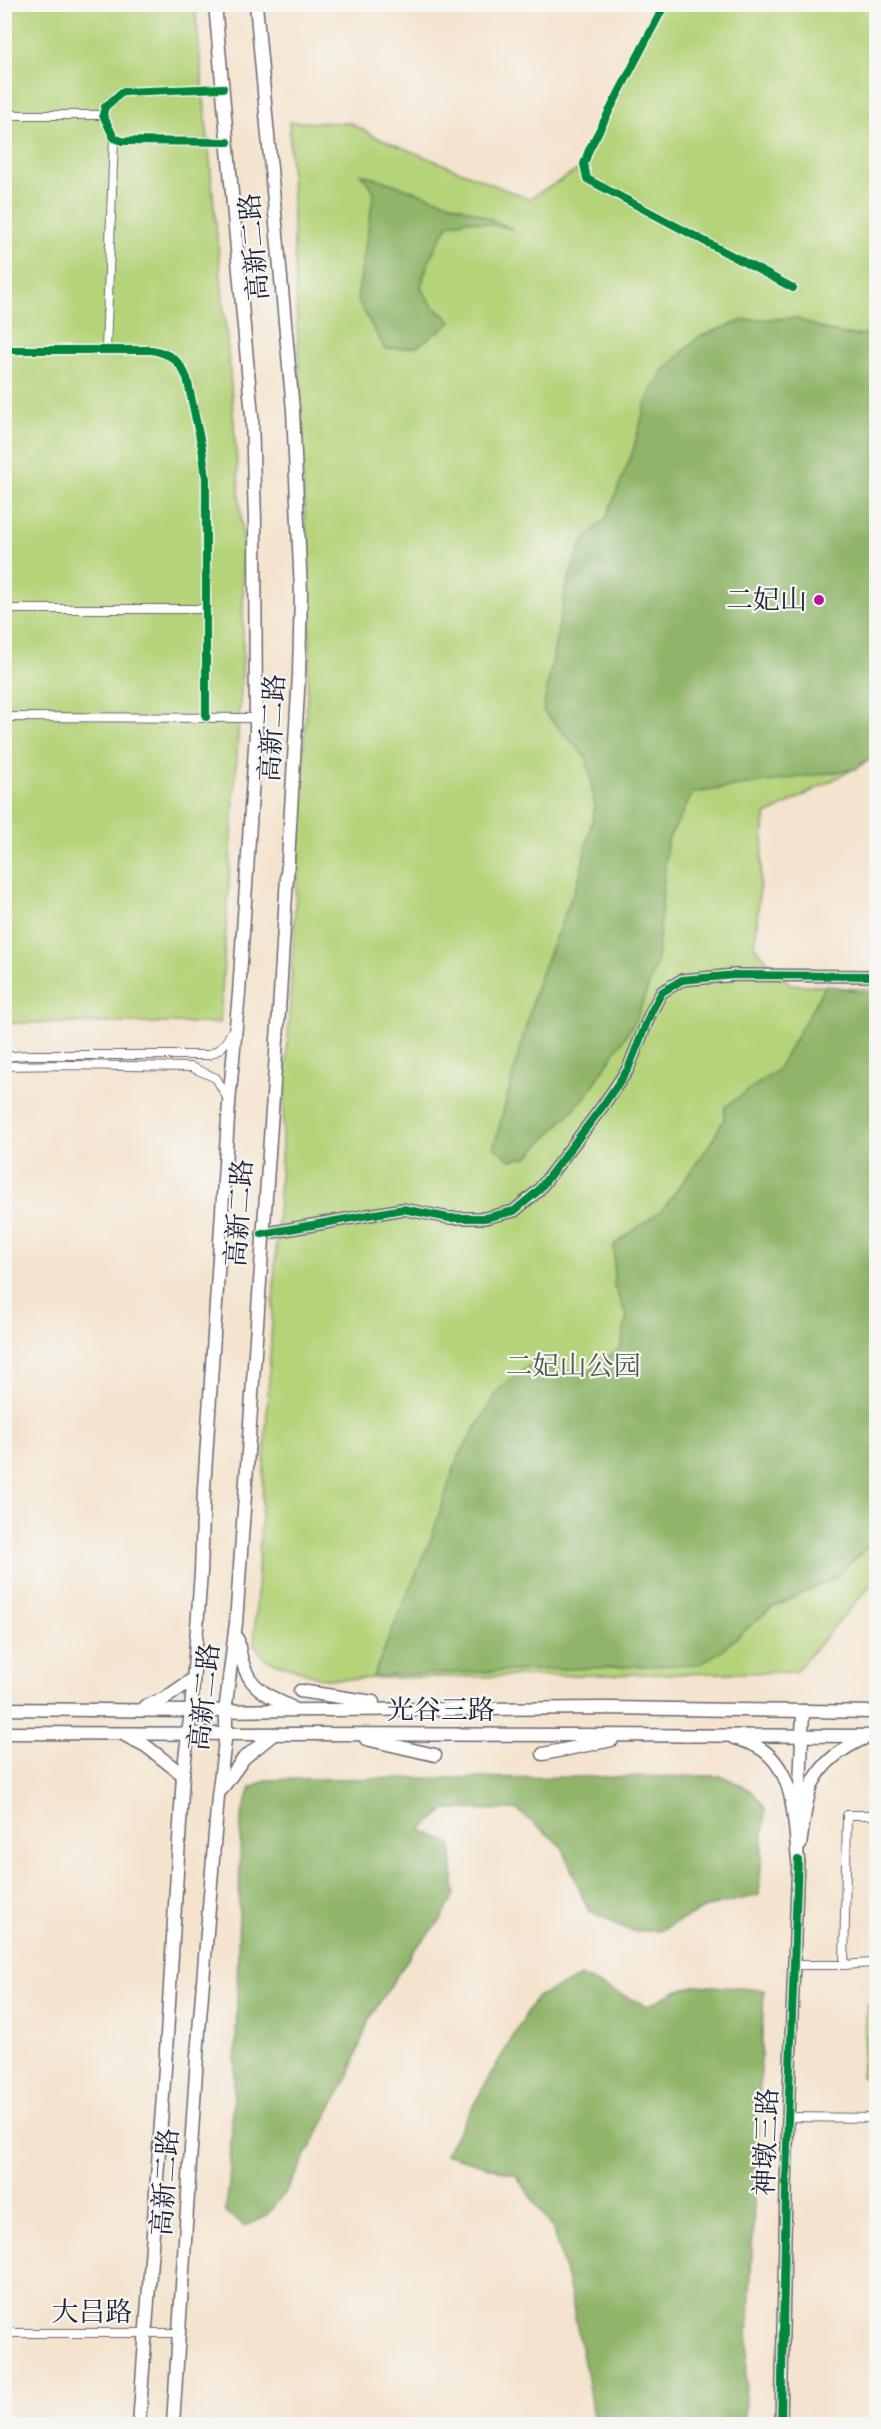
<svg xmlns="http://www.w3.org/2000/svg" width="881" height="2429" viewBox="0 0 881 2429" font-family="'EB Garamond','Noto Serif SC',serif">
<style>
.green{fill:#b5d379;stroke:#6c7a5a;stroke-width:1.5}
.forest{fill:#90b569;stroke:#596c52;stroke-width:1.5}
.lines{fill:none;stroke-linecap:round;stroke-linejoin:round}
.street-casing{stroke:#6c666e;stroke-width:10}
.secondary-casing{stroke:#6c666e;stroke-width:14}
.primary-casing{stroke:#6c666e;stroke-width:15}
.street{stroke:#fff;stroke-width:8}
.secondary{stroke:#fff;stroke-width:10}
.primary{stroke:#fff;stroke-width:12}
.cycleway-casing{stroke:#f6f6f2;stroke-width:11}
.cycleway{stroke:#00873e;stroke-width:8}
.poi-dot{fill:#b5179e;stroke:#f6f6f2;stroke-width:2}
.labels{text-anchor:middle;stroke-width:4.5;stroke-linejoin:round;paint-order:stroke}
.street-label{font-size:27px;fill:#22223b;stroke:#f6f6f2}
.poi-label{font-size:27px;fill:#22223b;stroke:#f6f6f2;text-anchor:end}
.park-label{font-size:27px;fill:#4e574e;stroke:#f6f6f2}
</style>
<rect width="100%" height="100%" fill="#f6f6f2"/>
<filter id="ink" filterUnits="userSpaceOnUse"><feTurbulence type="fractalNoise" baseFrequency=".0167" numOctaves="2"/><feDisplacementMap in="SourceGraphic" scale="12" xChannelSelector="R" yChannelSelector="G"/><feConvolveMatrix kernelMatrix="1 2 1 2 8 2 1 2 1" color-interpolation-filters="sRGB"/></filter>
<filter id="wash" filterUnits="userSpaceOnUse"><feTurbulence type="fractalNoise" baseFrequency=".008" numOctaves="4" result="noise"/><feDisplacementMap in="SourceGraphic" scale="24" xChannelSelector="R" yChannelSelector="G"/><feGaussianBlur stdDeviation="1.35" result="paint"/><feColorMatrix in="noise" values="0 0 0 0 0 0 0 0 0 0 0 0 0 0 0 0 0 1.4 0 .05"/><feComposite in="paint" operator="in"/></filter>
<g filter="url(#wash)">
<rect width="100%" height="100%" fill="#f4e3cd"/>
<g class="green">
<polygon points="5,5 195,5 230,373 243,542 243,656 220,1023 5,1023"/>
<polygon points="656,5 876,5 876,757 765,816 755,947 790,984 876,990 876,1579 795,1672 324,1679 265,1659 254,1644 310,641 289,122 350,123 376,137 529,199 578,170"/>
<polygon points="867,2004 876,2004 876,2079 861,2077"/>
</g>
<g class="forest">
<path d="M 360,173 L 470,210 L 513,229 L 467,220 L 448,225 C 435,246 426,264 421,288 L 432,305 L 452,322 L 416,347 L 385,349 L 357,299 L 374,191 Z"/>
<path d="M 795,318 C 822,328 848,342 876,331 L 876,750 L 856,769 L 693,793 L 667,842 L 657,962 L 636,1020 L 587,1095 L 528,1157 L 510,1160 L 494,1147 L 538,981 L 579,879 L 595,807 L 587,758 L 543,711 L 566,587 L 582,543 L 606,518 L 633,451 L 646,402 L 663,371 L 699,337 L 744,320 Z"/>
<polygon points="826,985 876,995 876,1539 834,1578 770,1609 722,1650 701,1664 373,1676 432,1536 457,1459 500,1388 528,1366 588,1373 621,1347 627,1317 614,1286 614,1245 663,1209 709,1146 724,1119 725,1107 777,1070"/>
<polygon points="722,1776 752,1791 765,1808 759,1895 708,1907 659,1931 631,1931 588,1910 562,1846 517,1810 447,1809 421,1830 451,1844 455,1894 440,1921 413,1951 369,2019 349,2075 290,2185 266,2216 245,2226 225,2212 229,2186 236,2043 241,1817 251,1788 266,1780 297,1779"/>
<polygon points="581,1977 648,2006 676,1991 697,1985 764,1990 744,2424 594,2424 587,2378 568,2281 552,2227 516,2175 445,2154 536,1997"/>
</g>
</g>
<g filter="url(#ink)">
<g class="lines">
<defs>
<g id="street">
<polyline points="665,4 589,150 584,164 587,179 793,288"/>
<polyline points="223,88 122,92 105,107 103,115 114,138 122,141 228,142"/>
<polyline points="4,115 103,115"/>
<polyline points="106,349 114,138"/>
<path d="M 4,350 L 152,350 C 171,354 179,360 187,378 L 202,448 L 206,478 L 206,717"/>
<polyline points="4,609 206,609"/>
<polyline points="4,717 256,718"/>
<path d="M 4,1057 L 26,1055 L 208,1055 C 222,1050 227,1042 233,1029"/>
<polyline points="4,1066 66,1065 191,1067 216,1078 228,1099"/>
<polyline points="794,1965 844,1965 847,1815 876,1815"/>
<polyline points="844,1965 871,1963 876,1958"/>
<polyline points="788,2117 876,2118"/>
<polyline points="4,2333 179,2333"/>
</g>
<g id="secondary">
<polyline points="262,1234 403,1209 449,1218 485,1218 514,1211 538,1191 602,1107 628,1069 651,1012 662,992 682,980 735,975 876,976"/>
<polyline points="781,2424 787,2145 798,1860"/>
</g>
<g id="primary">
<path d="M 238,1640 C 243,1681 255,1690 291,1707"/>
<polyline points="300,1691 373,1702"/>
<polyline points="145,1706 164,1699 193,1679"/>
<polyline points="4,1709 191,1711 609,1708 876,1712"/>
<polyline points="4,1733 876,1736"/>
<polyline points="126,1736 146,1746 183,1775"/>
<path d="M 734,1738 C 741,1740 749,1742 756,1746 C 796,1766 794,1822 798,1860"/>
<polyline points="366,1739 435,1755"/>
<polyline points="543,1754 612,1740"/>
<polyline points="221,1790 244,1758 274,1734"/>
<polyline points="799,1814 803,1711"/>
<path d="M 800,1845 C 803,1828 805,1800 812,1785 C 822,1762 844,1747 867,1737"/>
<polyline points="139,2424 165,2068 183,1775 191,1711 201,1572 204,1489 229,1103 239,993 256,732 255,522 252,416 215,4"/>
<polyline points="173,2424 197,2056 218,1796 226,1733 226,1704 236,1623 279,1011 299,675 301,592 293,410 256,4"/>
</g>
</defs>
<use href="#street" class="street-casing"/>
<use href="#secondary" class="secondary-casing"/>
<use href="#primary" class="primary-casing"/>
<use href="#street" class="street"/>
<use href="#secondary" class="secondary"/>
<use href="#primary" class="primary"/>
<defs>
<g id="cycleway">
<polyline points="665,4 589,150 584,164 587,179 793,288"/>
<polyline points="223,88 122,92 105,107 103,115 114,138 122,141 228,142"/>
<path d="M 4,350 L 152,350 C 171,354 179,360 187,378 L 202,448 L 206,478 L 206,717"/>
<polyline points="262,1234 403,1209 449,1218 485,1218 514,1211 538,1191 602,1107 628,1069 651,1012 662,992 682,980 735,975 876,976"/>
<polyline points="781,2424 787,2145 798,1860"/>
</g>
</defs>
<use href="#cycleway" class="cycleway-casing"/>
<use href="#cycleway" class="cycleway"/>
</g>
</g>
<circle class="poi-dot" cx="819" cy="600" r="6"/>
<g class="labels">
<g class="street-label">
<text transform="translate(254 247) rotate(-95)" y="9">高新二路</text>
<text transform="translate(272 728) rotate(-87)" y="9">高新二路</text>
<text transform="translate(239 1213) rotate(-86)" y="9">高新二路</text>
<text transform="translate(204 1697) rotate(-84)" y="9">高新二路</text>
<text x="441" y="1719">光谷三路</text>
<text transform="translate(766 2142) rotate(-88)" y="9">神墩三路</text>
<text transform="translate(165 2182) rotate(-86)" y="9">高新二路</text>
<text x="92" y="2321">大吕路</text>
</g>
<g class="poi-label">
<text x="807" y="609">二妃山</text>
</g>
<g class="park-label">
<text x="573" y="1375">二妃山公园</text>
</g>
</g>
<rect width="881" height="2429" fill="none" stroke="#f6f6f2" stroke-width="24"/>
</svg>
